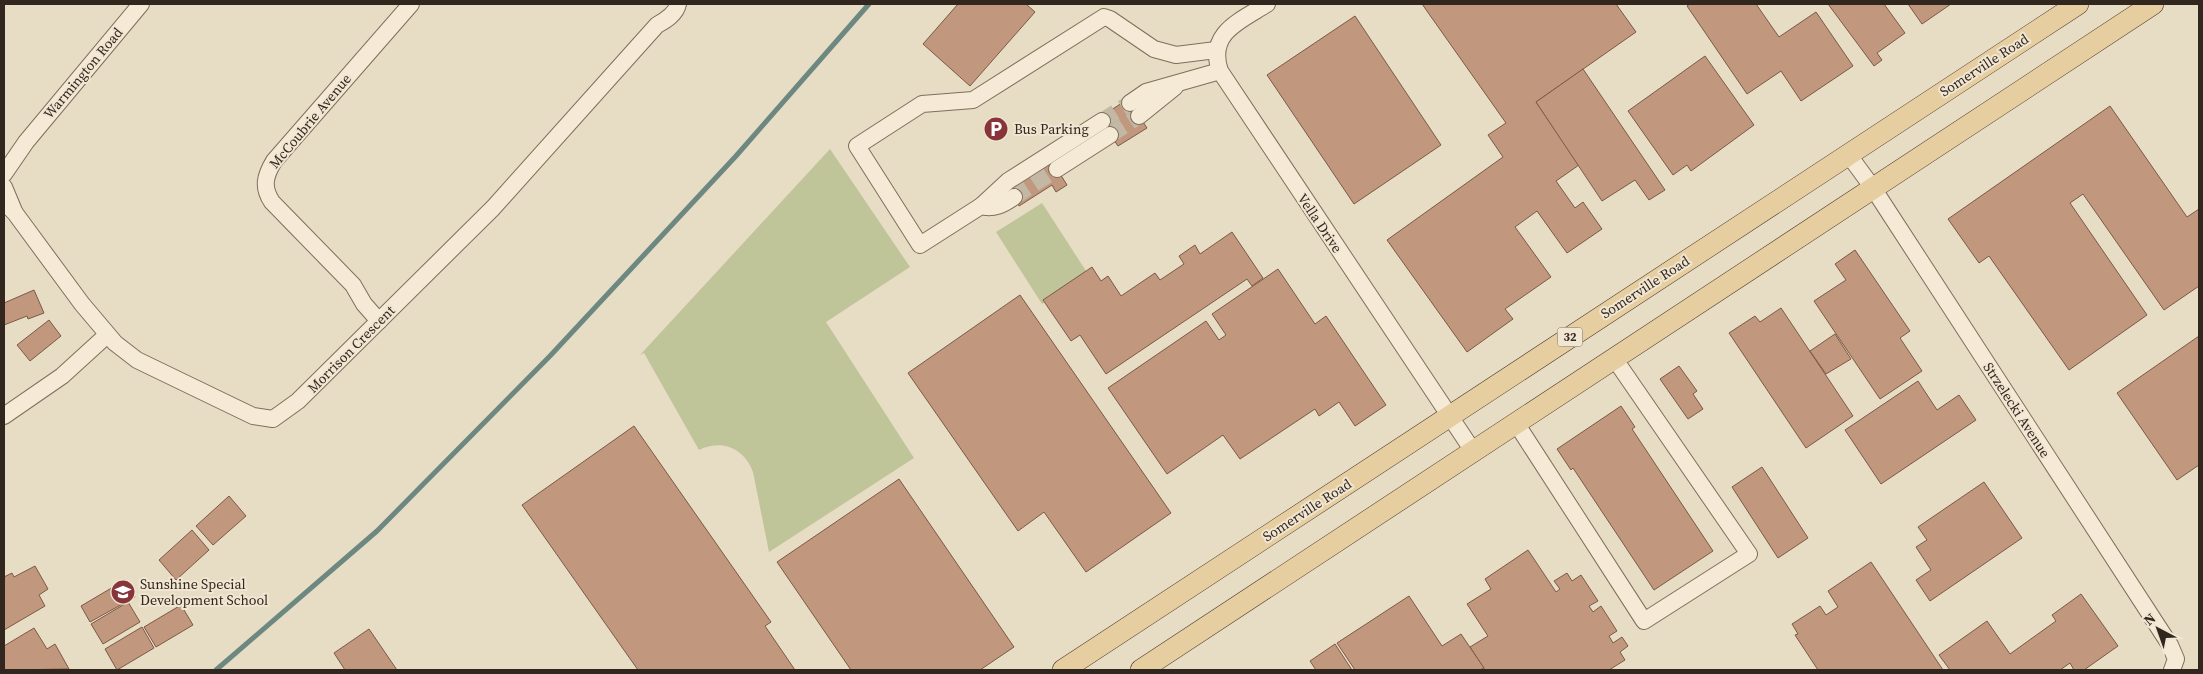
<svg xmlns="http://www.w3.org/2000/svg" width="2203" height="674" viewBox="0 0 2203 674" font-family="'Source Serif 4',serif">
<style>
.green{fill:#c0c499}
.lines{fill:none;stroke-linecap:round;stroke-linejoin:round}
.stream{stroke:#6d8880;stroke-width:5}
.building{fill:#c1987e;stroke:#7b5946}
.minor-tunnel{stroke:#c3b8a3;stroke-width:16;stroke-dasharray:16 8;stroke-linecap:butt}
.minor-casing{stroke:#806e5d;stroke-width:18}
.major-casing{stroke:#4e3d30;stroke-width:22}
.minor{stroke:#f4ead6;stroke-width:16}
.major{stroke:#e6cea0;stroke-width:21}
.labels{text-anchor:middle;stroke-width:4;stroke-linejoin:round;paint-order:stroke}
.shield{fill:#f0e6d2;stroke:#6b6055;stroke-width:1}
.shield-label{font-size:12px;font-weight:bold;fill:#32271f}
.street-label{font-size:14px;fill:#32271f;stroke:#f0e6d2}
.poi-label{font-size:14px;fill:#32271f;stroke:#f0e6d2;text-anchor:start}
</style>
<rect width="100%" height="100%" fill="#e7dcc4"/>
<g class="green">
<path d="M 830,149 L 910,267 L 826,322 L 914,458 L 769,552 L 753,472 C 744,448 722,439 699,450 L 644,353 L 640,355 Z"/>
<polygon points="1042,203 1088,274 1042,304 996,232"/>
</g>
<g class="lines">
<polyline class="stream" points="216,670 377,531 550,356 736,156 869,4"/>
</g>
<g class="building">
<polygon points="958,4 1026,4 1035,12 970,86 923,44"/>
<polygon points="1422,4 1616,4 1636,32 1536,102 1579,165 1556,181 1575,208 1583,202 1602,229 1567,253 1537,211 1515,227 1551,277 1505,309 1513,319 1467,352 1387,240 1503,157 1488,135 1506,123"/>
<polygon points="1690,4 1756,4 1779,37 1816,12 1853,66 1801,101 1781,71 1747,94 1687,6"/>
<polygon points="1828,4 1884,4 1905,33 1877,53 1882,60 1874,66"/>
<polygon points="1908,4 1951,4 1922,24"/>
<polygon points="1355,16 1441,145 1354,204 1267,75"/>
<polygon points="1705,56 1754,125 1691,171 1687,165 1673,175 1628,111"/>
<polygon points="1583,69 1665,190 1649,200 1635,180 1602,201 1536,102"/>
<polygon points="1128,99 1147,128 1118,146 1099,118"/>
<polygon points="2110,106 2187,217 2199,209 2199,286 2164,310 2083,194 2070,203 2147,315 2069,370 1989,256 1979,263 1948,219"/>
<polygon points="1052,161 1067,185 1056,192 1052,185 1019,206 1008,189"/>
<polygon points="1232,232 1263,278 1252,286 1247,279 1106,374 1080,335 1071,341 1043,300 1092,267 1101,281 1108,276 1121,296 1155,273 1160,280 1184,264 1179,256 1195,245 1200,254"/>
<polygon points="1855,250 1910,331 1900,338 1922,371 1880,399 1814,301 1846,280 1835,264"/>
<polygon points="1278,269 1315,324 1326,316 1386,405 1355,426 1339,402 1319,416 1315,409 1240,459 1223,435 1167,474 1108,388 1206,321 1219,340 1226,335 1212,314"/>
<polygon points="34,290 44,313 28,319 27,316 4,325 4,303"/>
<polygon points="1020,295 1171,513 1086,572 1044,512 1018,531 908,373"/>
<polygon points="1781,308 1853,416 1806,448 1729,333 1755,316 1760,322"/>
<polygon points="49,320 61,336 30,361 17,345"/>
<polygon points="1835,334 1851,359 1826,374 1810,351"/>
<polygon points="2199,336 2199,465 2177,480 2117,393"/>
<polygon points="1679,366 1697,391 1693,394 1703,409 1688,419 1660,379"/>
<polygon points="1918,381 1937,410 1959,395 1976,420 1881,484 1845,430"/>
<polygon points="1621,406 1635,427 1632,429 1713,551 1654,590 1573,468 1571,470 1557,449"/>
<polygon points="634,426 771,622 765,626 795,670 638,670 522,505"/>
<polygon points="1762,467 1808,538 1778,558 1732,487"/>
<polygon points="899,479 1014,647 980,670 851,670 777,562"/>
<polygon points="1984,482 2022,538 1930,601 1916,580 1931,570 1916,547 1927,540 1918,527"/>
<polygon points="229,496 246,516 213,545 196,526"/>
<polygon points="192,530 209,550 176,580 159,560"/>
<polygon points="1528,550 1556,592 1560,589 1554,581 1567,573 1572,581 1581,575 1598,601 1589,606 1593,612 1601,606 1617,631 1609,636 1613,643 1622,637 1628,646 1620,652 1625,660 1609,670 1485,670 1470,647 1488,636 1467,604 1491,589 1485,579"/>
<polygon points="1871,562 1943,670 1818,670 1795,635 1798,634 1792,624 1820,606 1826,615 1838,607 1828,591"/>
<polygon points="35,566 48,589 39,595 45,606 4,630 4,577 12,573 14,577"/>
<polygon points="125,580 135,597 90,622 81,606"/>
<polygon points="2081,594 2118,646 2084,670 2074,670 2070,663 2060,670 1950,670 1939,655 1987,621 2010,654 2056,621 2052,615"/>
<polygon points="1409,596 1442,646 1461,634 1484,668 1480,670 1355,670 1337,643"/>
<polygon points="128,602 140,622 103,644 91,624"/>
<polygon points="181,605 193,625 156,647 144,627"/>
<polygon points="142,627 154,648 117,670 105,649"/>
<polygon points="34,628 47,649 55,644 69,669 4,670 4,646"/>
<polygon points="369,629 397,670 345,670 334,653"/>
<polygon points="1335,644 1352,670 1316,670 1310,661"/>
</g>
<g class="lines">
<g class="minor-tunnel">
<polyline points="1102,121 1130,103"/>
<polyline points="1110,135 1139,116"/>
<polyline points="1014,197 1057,169"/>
</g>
<defs>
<g id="minor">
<path d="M 1267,4 C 1240,21 1207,33 1220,71 L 1473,451"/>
<polyline points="1130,103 1146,92 1220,71"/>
<polyline points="1139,116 1175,87"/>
<polyline points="1102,121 1008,181 981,206 920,245 857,146 922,104 973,100 1104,17 1110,19 1154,49 1176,55 1216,50"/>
<polyline points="1848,154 1873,188 2170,645 2176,659 2172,670"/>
<polyline points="1057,169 1110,135"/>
<polyline points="4,174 26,142 141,4"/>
<polyline points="4,187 14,211"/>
<path d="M 4,202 L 15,213 L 82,304 L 115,343 L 137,360 L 253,416 L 273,419 L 298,401 L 493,208 L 657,25 C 666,20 676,14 678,4"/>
<path d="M 981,206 C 993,210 1004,204 1014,197"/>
<path d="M 379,321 L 364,304 L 353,285 L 272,202 C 262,187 265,176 274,161 L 411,4"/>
<polyline points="4,416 62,376 107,335"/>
<polyline points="1516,423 1644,621 1749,554 1614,358"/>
</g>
<g id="major">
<polyline points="1063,670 2078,4"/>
<polyline points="1141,670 2153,4"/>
</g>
</defs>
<use href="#minor" class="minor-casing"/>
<use href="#major" class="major-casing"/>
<use href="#minor" class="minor"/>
<use href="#major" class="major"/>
</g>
<defs>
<symbol id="parking-disc" viewBox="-11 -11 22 22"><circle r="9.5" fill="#873538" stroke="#f0e6d2"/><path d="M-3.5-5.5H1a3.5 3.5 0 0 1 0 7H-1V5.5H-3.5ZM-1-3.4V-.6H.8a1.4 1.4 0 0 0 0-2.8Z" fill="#fff"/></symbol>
<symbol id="school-disc" viewBox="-11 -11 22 22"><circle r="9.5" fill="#873538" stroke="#f0e6d2"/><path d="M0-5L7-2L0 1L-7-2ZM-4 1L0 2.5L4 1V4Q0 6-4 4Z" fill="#fff"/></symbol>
</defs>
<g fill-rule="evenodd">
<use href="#parking-disc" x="982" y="115" width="28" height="28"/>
<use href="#school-disc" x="109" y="578" width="28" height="28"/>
</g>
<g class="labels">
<rect class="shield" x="1557.5" y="327.5" width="25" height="19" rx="4"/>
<g class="shield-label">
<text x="1570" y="341">32</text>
</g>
<g class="street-label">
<text transform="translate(1984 65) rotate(-33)" y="5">Somerville Road</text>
<text transform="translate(83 73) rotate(-50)" y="5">Warmington Road</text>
<text transform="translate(310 121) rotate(-50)" y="5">McCoubrie Avenue</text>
<text transform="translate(1320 223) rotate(56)" y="5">Vella Drive</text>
<text transform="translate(1645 287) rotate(-33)" y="5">Somerville Road</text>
<text transform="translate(351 349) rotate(-45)" y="5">Morrison Crescent</text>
<text transform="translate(2017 410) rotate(57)" y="5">Strzelecki Avenue</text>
<text transform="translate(1307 510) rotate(-33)" y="5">Somerville Road</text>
</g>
<g class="poi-label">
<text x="1014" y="134">Bus Parking</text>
<text x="140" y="589">Sunshine Special<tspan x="140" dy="16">Development School</tspan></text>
</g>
</g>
<rect width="2203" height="674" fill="none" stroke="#32271f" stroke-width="10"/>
<g transform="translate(2158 629) rotate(319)" stroke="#f0e6d2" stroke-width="4" paint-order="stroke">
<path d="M0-4L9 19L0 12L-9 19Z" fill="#32271f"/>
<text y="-8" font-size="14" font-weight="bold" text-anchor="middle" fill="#32271f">N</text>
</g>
</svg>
